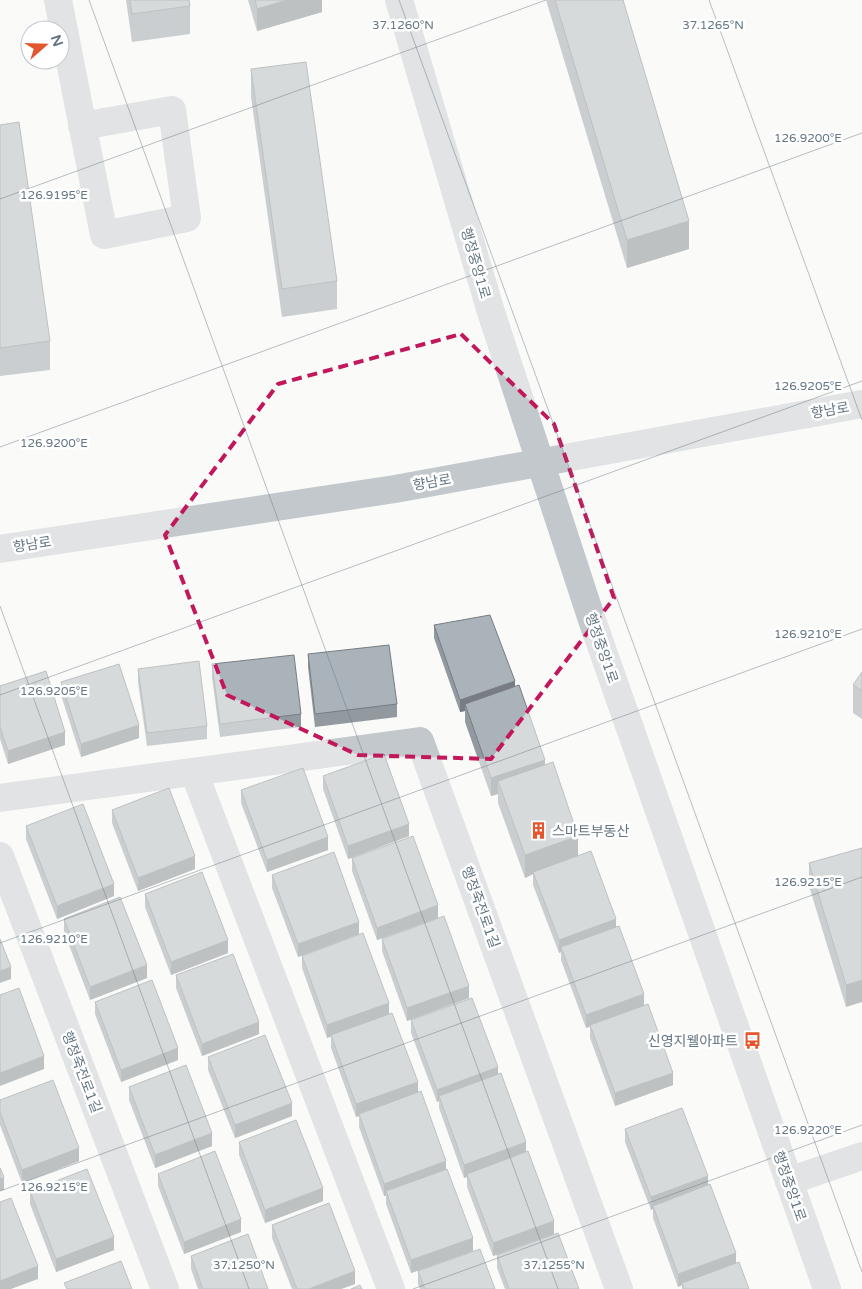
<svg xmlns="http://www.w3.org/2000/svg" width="862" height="1289" viewBox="0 0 862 1289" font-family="'Varela Round','Noto Sans KR',sans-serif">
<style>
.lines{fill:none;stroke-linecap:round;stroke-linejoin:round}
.minor{stroke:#c3c8cc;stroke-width:28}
.wall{fill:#929a9f}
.shaded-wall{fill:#777d82}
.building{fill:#aab3b9;stroke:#777d82}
.marked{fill:none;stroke:#c2185b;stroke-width:4;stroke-dasharray:10 6;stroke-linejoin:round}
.ticks{fill:none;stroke:#657683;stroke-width:1;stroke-opacity:0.45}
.labels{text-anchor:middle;stroke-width:5;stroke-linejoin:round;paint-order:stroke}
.street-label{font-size:14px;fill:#657683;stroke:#fff}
.poi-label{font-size:14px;fill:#657683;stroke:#fff;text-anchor:start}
.ticks-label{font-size:12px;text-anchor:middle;fill:#657683;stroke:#fff;stroke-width:5;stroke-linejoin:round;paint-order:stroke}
</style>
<rect width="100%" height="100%" fill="#fafaf8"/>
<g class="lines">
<g class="minor">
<polyline points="58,0 104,235 187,218 172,110 82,126"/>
<polyline points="399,0 491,312 592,620 827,1289"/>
<polyline points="0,549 395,489 862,404"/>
<polyline points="194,772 391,1289"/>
<polyline points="0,798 420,741 619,1289"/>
<polyline points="0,856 165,1289"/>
<polyline points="789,1181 862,1156"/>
</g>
</g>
<g class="wall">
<polygon points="126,0 189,0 190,6 190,34 132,42"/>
<polygon points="248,0 322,0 322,12 257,31"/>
<polygon points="546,0 623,0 689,249 627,268"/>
<polygon points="251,69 337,281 337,309 282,317 251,97"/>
<polygon points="0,125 50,341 50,370 0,376"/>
<polygon points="434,625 515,687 545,764 578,856 616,926 644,1005 673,1085 615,1106 590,1038 590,1026 586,1028 561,960 561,952 559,953 533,885 533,874 525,878 498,803 498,794 491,796 465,722 465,711 460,712 434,638"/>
<polygon points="308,654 397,704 397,717 315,727 308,667"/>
<polygon points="212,664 301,714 301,727 220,737 212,677"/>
<polygon points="138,669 207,726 207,739 147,746 138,682"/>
<polygon points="862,672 862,719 853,713 853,685"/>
<polygon points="61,682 139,738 81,757 61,695"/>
<polygon points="0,686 65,745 8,764 0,739"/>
<polygon points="323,776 409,836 348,859 323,789"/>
<polygon points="241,790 328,850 267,872 241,803"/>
<polygon points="112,810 195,869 138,891 112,823"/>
<polygon points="26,826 114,896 57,919 26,839"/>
<polygon points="862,848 846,1007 809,886 809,863"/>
<polygon points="352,858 438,918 377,940 352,871"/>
<polygon points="272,875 359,934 298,957 272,888"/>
<polygon points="145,894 228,953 171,975 145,907"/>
<polygon points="64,919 147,978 90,1000 64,932"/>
<polygon points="382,939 469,998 407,1021 382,951"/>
<polygon points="302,956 389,1014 418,1092 446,1169 473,1251 411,1273 386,1204 386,1196 384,1196 359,1127 359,1116 356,1117 331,1048 331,1036 327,1038 302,968"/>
<polygon points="176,975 259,1034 202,1056 176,988"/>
<polygon points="95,1002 178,1060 121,1082 95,1014"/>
<polygon points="411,1020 498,1074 554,1234 493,1256 467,1187 467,1177 464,1178 439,1108 439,1101 437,1102 411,1033"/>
<polygon points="208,1057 292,1116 235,1138 208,1070"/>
<polygon points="129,1087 212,1146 155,1168 129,1100"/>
<polygon points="0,1100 79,1161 22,1183 0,1125"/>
<polygon points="625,1129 708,1185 736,1263 749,1289 682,1289 682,1285 678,1287 653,1218 653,1209 651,1210 625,1142"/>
<polygon points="239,1142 323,1201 265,1223 239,1155"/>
<polygon points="158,1174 241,1232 184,1254 158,1186"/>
<polygon points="30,1191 114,1250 56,1272 30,1204"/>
<polygon points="272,1225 355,1284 341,1289 292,1289 272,1238"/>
<polygon points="497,1255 579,1289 505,1289 497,1268"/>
<polygon points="191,1256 268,1289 198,1289 191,1269"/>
<polygon points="418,1271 495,1289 420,1289 418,1284"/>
</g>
<g class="shaded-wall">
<polygon points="287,0 322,0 322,12 257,31 257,9"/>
<polygon points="689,221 689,249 627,268 627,240"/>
<polygon points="515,681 515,694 465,704 465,711 460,712 460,700"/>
<polygon points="139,725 139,738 81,757 81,744"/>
<polygon points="65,732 65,745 8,764 8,751"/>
<polygon points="545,760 545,778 498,781 498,794 491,796 491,778"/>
<polygon points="409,824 409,836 348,859 348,846"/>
<polygon points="578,836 578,859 533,872 533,874 525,878 525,855"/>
<polygon points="328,837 328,850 267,872 267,860"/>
<polygon points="195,856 195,869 138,891 138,878"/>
<polygon points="114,884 114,896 57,919 57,906"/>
<polygon points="438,905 438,918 377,940 377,928"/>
<polygon points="616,919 616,932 561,947 561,952 559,953 559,940"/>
<polygon points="359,922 359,934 298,957 298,944"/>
<polygon points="228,940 228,953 171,975 171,962"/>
<polygon points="147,965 147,978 90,1000 90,987"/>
<polygon points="11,967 11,979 0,983 0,971"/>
<polygon points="862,980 862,1002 846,1007 846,985"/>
<polygon points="469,986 469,998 407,1021 407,1008"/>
<polygon points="644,994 644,1007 586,1028 586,1015"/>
<polygon points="389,1003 389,1015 327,1038 327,1025"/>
<polygon points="259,1022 259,1034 202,1056 202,1044"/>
<polygon points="178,1048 178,1060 121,1082 121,1070"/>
<polygon points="44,1056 44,1069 0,1086 0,1073"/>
<polygon points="498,1067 498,1080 439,1096 439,1101 437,1102 437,1090"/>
<polygon points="673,1073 673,1085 615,1106 615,1093"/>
<polygon points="418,1082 418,1094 359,1114 359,1116 356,1117 356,1104"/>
<polygon points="292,1103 292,1116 235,1138 235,1125"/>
<polygon points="212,1133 212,1146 155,1168 155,1155"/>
<polygon points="526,1142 526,1155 467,1174 467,1177 464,1178 464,1165"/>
<polygon points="79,1148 79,1161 22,1183 22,1170"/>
<polygon points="446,1161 446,1174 386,1191 386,1196 384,1196 384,1184"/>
<polygon points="708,1176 708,1189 653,1206 653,1209 651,1210 651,1197"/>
<polygon points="4,1177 4,1190 0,1191 0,1179"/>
<polygon points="323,1188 323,1201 265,1223 265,1210"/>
<polygon points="241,1219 241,1232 184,1254 184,1242"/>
<polygon points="554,1221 554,1234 493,1256 493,1243"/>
<polygon points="114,1237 114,1250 56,1272 56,1259"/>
<polygon points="473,1238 473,1251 411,1273 411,1260"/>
<polygon points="736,1253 736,1266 682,1283 682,1285 678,1287 678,1274"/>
<polygon points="38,1266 38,1279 11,1289 0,1289 0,1281"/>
<polygon points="355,1271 355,1284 341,1289 309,1289"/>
</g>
<g class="building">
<polygon points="130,0 189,0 190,6 132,14"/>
<polygon points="255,0 287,0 257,9"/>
<polygon points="555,0 623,0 689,221 627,240"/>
<polygon points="306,62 337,281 282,289 251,69"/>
<polygon points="19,122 50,341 0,348 0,125"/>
<polygon points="490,615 515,681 460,700 434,625"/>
<polygon points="389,645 397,704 315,714 308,654"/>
<polygon points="294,655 301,714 220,724 212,664"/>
<polygon points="199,661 207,726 147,733 138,669"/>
<polygon points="119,664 139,725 81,744 61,682"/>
<polygon points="46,671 65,732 8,751 0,727 0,686"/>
<polygon points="862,672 862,691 853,685"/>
<polygon points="519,685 545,760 491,778 465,704"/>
<polygon points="384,754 409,824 348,846 323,776"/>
<polygon points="553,762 578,836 525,855 498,781"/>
<polygon points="303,768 328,837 267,860 241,790"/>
<polygon points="169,788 195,856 138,878 112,810"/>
<polygon points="83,804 114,884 57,906 26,826"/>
<polygon points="413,836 438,905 377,928 352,858"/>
<polygon points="862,848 862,980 846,985 809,863"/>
<polygon points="591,851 616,919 559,940 533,872"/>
<polygon points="334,852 359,922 298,944 272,875"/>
<polygon points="202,872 228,940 171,962 145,894"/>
<polygon points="120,897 147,965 90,987 64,919"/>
<polygon points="444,916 469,986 407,1008 382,939"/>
<polygon points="619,926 644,994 586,1015 561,947"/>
<polygon points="363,933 389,1003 327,1025 302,956"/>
<polygon points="0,939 11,967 0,971"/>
<polygon points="233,954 259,1022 202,1044 176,975"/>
<polygon points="152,980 178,1048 121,1070 95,1002"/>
<polygon points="19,988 44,1056 0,1073 0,995"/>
<polygon points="472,998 498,1067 437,1090 411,1020"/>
<polygon points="648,1004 673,1073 615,1093 590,1025"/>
<polygon points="392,1013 418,1082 356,1104 331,1035"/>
<polygon points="265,1035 292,1103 235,1125 208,1057"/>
<polygon points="186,1065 212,1133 155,1155 129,1087"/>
<polygon points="501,1073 526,1142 464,1165 439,1096"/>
<polygon points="53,1080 79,1148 22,1170 0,1112 0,1100"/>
<polygon points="421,1091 446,1161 384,1184 359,1114"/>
<polygon points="682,1108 708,1176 651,1197 625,1129"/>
<polygon points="296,1120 323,1188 265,1210 239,1142"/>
<polygon points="215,1151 241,1219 184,1242 158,1174"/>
<polygon points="528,1151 554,1221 493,1243 467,1174"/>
<polygon points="0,1168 4,1177 0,1179"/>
<polygon points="87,1169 114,1237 56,1259 30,1191"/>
<polygon points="447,1169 473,1238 411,1260 386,1191"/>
<polygon points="710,1184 736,1253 678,1274 653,1206"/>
<polygon points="11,1198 38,1266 0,1281 0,1202"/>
<polygon points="329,1203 355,1271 309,1289 297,1289 272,1225"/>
<polygon points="558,1233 579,1289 509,1289 497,1255"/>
<polygon points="248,1234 268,1289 203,1289 191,1256"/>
<polygon points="480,1249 495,1289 425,1289 418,1271"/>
<polygon points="121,1261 132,1289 67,1289 64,1283"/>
<polygon points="739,1262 749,1289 684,1289 682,1283"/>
<polygon points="360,1285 362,1289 351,1289"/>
</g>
<path d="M0 0H862V1289H0ZM 461,334 L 554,424 L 614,598 L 491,759 L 358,755 L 227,695 L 165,535 L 278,384 Z" fill="#fafaf8" fill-opacity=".55" fill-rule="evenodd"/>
<path class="marked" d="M 461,334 L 554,424 L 614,598 L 491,759 L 358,755 L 227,695 L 165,535 L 278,384 Z"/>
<path class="ticks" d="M 89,0 L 558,1289M 399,0 L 862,1272M 709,0 L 862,420M 0,199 L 546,0M 0,447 L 862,133M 0,606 L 249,1289M 0,695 L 862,381M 0,943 L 862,629M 0,1191 L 862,877M 413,1289 L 862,1125"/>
<defs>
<symbol id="building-bare" viewBox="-9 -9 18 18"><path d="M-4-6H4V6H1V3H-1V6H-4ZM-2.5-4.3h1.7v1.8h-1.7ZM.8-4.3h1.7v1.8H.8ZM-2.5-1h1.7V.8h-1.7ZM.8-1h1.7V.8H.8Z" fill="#e4572e" stroke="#fff" stroke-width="2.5" paint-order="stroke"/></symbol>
<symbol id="bus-bare" viewBox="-9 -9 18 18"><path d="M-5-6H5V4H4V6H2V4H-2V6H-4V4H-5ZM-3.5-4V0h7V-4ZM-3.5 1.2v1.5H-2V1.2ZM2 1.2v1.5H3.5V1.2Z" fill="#e4572e" stroke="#fff" stroke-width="2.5" paint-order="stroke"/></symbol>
</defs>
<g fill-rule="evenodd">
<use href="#building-bare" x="526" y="818" width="25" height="25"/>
<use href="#bus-bare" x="740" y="1028" width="25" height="25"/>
</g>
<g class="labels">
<g class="street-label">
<text transform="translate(476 263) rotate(74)" y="5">행정중앙1로</text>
<text transform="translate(830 410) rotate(-10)" y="5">향남로</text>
<text transform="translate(432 482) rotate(-10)" y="5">향남로</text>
<text transform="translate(32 544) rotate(-9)" y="5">향남로</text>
<text transform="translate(602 648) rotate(71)" y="5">행정중앙1로</text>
<text transform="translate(481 907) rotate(70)" y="5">행정죽전로1길</text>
<text transform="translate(82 1072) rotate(69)" y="5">행정죽전로1길</text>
<text transform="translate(790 1186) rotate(71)" y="5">행정중앙1로</text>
</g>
<g class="poi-label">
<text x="552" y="836">스마트부동산</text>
<text x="738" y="1046" text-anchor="end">신영지웰아파트</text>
</g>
</g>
<g class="ticks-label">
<text x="403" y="29">37.1260°N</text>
<text x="713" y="29">37.1265°N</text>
<text x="808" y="142">126.9200°E</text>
<text x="54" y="199">126.9195°E</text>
<text x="808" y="390">126.9205°E</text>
<text x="54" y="447">126.9200°E</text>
<text x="808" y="638">126.9210°E</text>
<text x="54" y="695">126.9205°E</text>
<text x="808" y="886">126.9215°E</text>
<text x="54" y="943">126.9210°E</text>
<text x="808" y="1134">126.9220°E</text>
<text x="54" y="1191">126.9215°E</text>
<text x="244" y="1269">37.1250°N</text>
<text x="554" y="1269">37.1255°N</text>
</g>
<g transform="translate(45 45) rotate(70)"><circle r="24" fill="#ffffff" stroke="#c1c8cd"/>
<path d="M0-4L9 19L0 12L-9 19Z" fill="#e4572e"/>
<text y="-8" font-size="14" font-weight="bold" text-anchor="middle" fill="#657683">N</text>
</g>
</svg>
